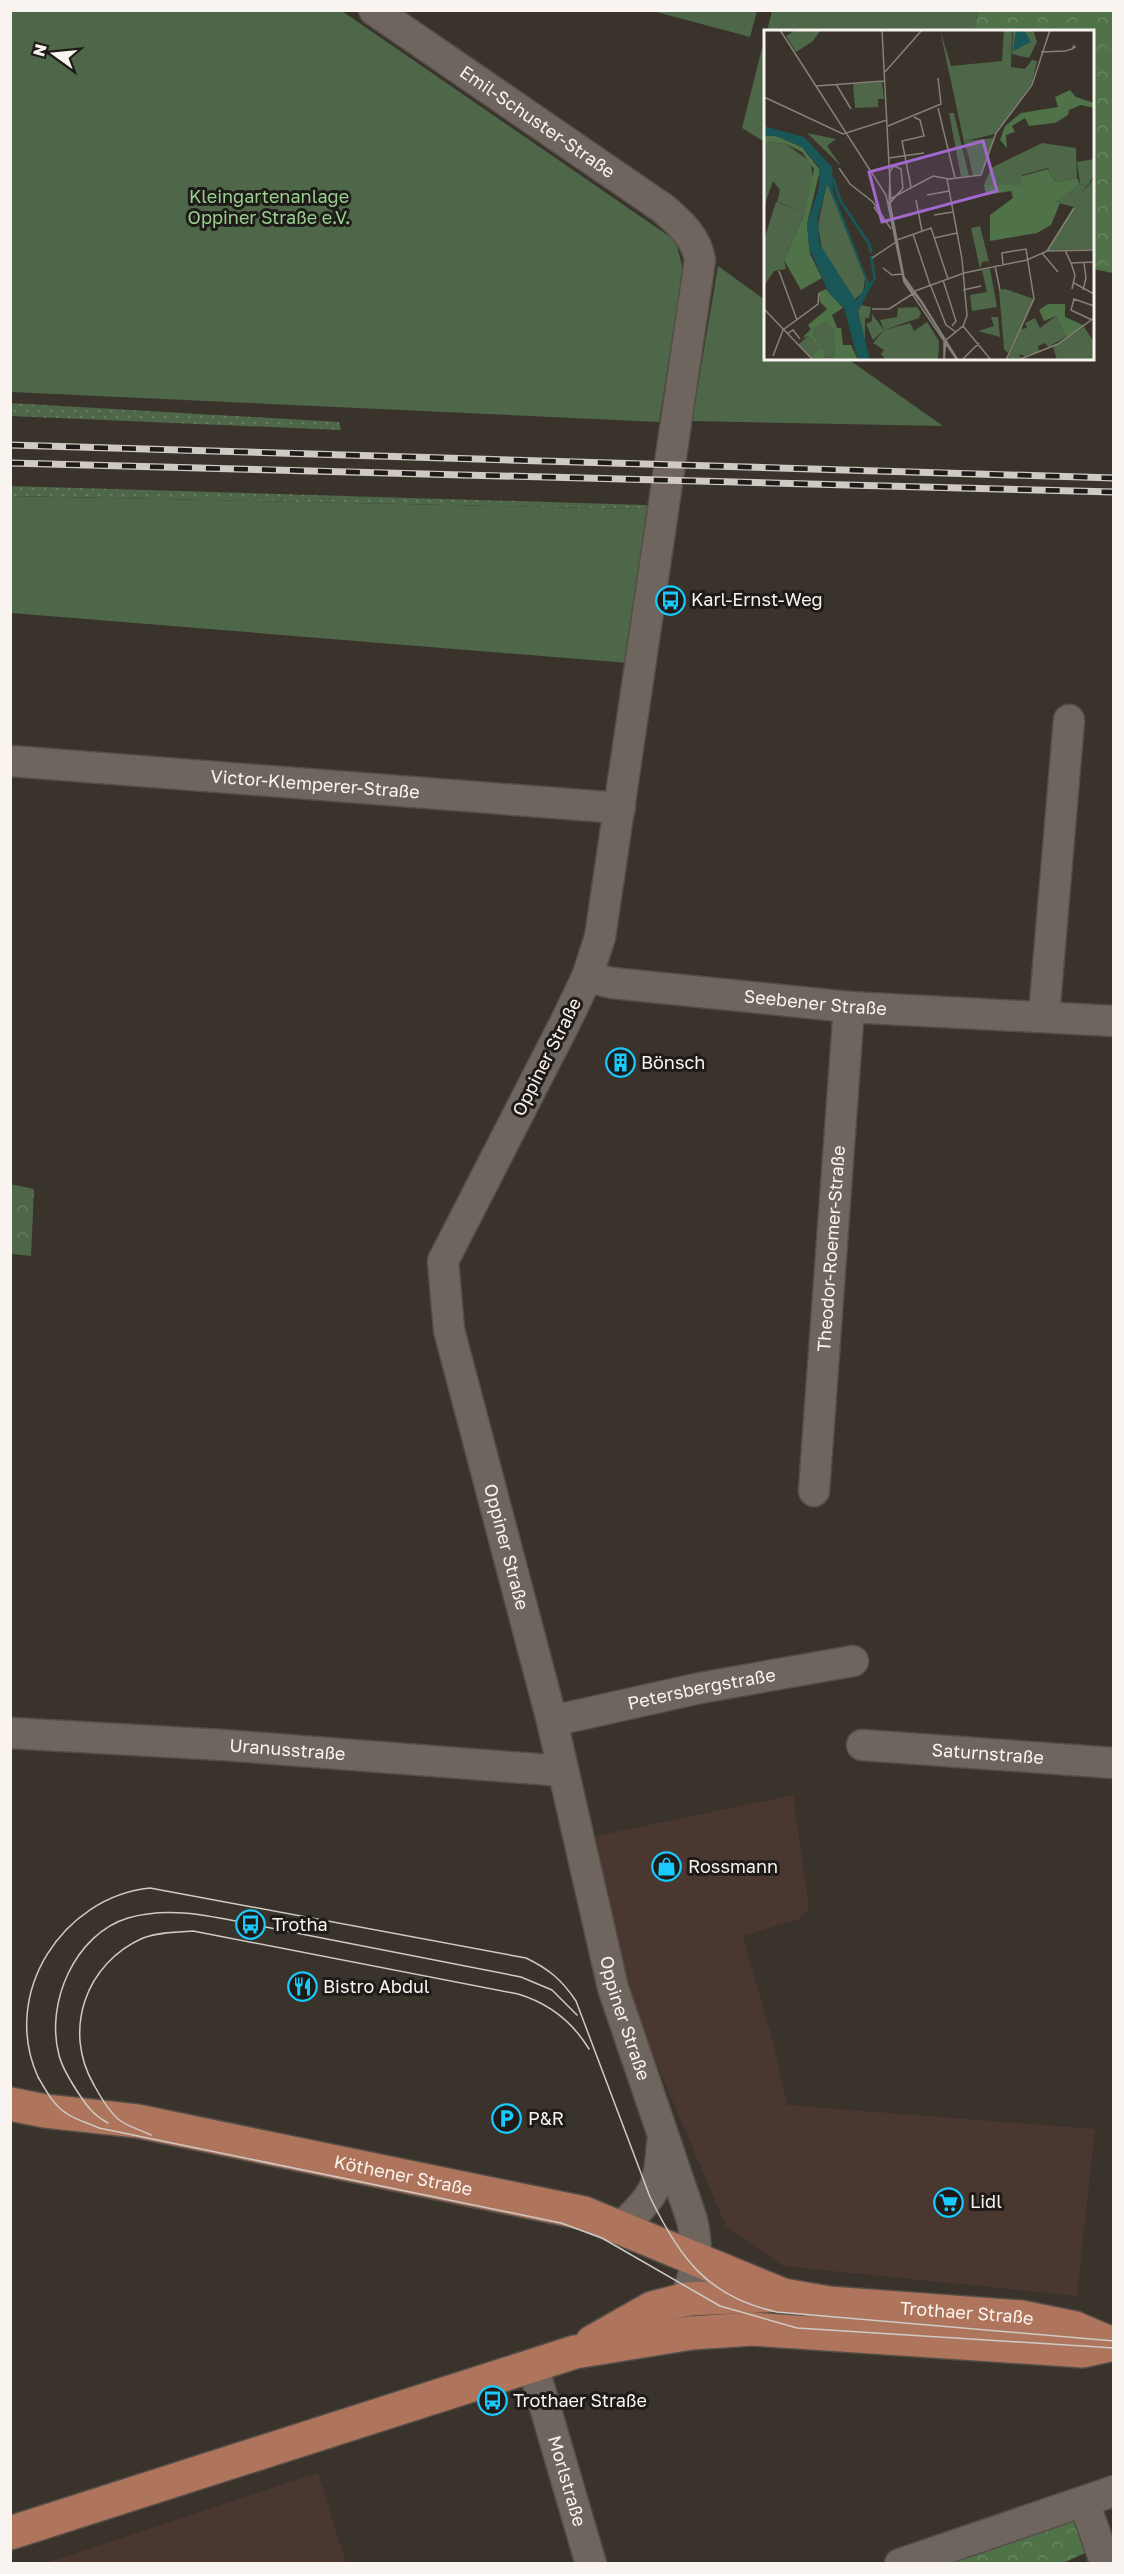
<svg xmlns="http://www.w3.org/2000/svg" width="1124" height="2574" viewBox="0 0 1124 2574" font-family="'Golos Text',sans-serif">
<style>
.commercial{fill:#4a3730}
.grass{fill:url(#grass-dots)}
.forest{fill:url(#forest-crowns)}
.park{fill:url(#park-crowns)}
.garden{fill:#4d6748}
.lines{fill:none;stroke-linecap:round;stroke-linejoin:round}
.minor-casing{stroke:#554e48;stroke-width:33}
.major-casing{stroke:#554e48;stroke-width:36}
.minor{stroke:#6e665e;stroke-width:30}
.major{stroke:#ae745c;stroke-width:33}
.tram{stroke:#cfcac4;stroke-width:1.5}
.rail-casing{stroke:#cfcac4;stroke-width:7}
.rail{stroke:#1e1b18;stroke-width:4.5;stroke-dasharray:14;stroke-linecap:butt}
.labels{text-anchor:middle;stroke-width:6;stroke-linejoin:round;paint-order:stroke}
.street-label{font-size:18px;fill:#f9f4ef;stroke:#1e1b18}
.park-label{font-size:18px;fill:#99d08f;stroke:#1e1b18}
.poi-label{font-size:18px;fill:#f9f4ef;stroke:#1e1b18;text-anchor:start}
.inset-river{fill:none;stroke:#195657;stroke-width:3}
.inset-road{fill:none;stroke:#868079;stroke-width:1.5}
.view{fill:#a168cd;fill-opacity:0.15;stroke:#a168cd;stroke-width:3}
.inset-edge{fill:none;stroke:#f9f4ef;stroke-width:3}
</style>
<defs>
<pattern id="grass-dots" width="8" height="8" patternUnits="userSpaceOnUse" patternTransform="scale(1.5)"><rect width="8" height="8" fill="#4d6748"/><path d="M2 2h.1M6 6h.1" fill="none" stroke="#677d63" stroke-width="1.8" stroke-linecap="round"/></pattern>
<pattern id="forest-crowns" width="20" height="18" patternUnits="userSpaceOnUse" patternTransform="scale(1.5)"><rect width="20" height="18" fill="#4f7248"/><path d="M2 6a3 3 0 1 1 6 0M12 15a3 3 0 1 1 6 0" fill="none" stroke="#698763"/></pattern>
<pattern id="park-crowns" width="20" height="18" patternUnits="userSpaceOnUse" patternTransform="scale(1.5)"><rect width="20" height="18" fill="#4d6748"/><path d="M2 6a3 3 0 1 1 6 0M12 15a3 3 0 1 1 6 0" fill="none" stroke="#677d63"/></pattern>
</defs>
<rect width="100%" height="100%" fill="#3a332b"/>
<g class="commercial">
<polygon points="793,1795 809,1908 800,1919 743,1936 774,2046 787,2105 1095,2129 1077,2296 783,2266 726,2226 623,1985 596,1836"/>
<polygon points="318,2473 346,2563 46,2563"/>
</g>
<g class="grass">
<polygon points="10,403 339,422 341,430 11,416"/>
<polygon points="11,486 646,505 648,509 11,496"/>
</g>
<g class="forest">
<polygon points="978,11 1113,11 1113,273 1093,269 1092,32 973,32"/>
<polygon points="1078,2519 1092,2550 1063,2563 944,2564"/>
</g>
<polygon class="park" points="10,1184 34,1189 31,1256 11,1254"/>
<g class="garden">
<polygon points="11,11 342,11 676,241 683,270 659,422 11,392"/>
<polygon points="653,11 757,10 757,11 750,37"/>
<polygon points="772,11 772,10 978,11 973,31 767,31"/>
<polygon points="765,36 766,142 765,142 742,128"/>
<polygon points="718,266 765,300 766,358 848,359 943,426 692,421"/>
<polygon points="10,496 648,509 628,663 11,613"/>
</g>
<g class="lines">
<defs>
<g id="minor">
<path id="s1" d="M 374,10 L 664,209 C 681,224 696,237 700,260 L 600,937 L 587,977 L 566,1021 L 443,1261 L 449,1330 L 552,1721 L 613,1988 L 692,2220 C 700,2256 696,2286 674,2316"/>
<path id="s2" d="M 10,761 L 620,808"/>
<path id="s3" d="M 587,977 L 612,983 L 849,1007 L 1114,1021"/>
<polyline points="1044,1015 1069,720"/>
<path id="s4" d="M 814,1491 L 849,1007"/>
<path id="s5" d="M 552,1721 L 700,1688 L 853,1661"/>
<path id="s6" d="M 10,1733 L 223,1745 L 563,1771"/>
<path id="s7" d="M 862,1745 L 1114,1763"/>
<path d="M 622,2227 C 654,2193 659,2192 662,2144"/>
<path id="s8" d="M 533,2366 L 591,2564"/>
<polyline points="1084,2502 1103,2556"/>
<polyline points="900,2564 1114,2491"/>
</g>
<g id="major">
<path id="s9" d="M 10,2104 L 45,2111 L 137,2121 L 584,2213 L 783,2295"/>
<path id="s10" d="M 592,2342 L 652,2308 L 687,2299 L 783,2295 L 829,2303 L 1021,2317 L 1075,2328 L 1110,2343"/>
<polyline points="10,2533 575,2352 692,2333 752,2329 1083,2351 1114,2344"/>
</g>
</defs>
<use href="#minor" class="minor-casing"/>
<use href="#major" class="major-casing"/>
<use href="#minor" class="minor"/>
<use href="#major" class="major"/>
<g class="tram">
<path d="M 108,2123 C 93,2115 86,2105 77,2091 C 70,2080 62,2068 59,2055 C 45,2003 75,1934 128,1918 C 178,1903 232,1922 281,1930 C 361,1945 441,1961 521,1977 L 552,1990 L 577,2015"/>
<path d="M 151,2135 C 141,2130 126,2126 118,2119 C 108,2110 100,2096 94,2085 C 62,2030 86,1963 143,1938 C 159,1932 177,1932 193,1931 L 518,1994 C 548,2003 572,2021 589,2049"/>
<path d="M 1114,2341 L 777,2312 C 708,2297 680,2259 650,2197 L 576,2001 C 562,1980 549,1969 526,1958 L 150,1888 C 63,1897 0,1993 38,2077 C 45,2089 54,2106 66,2113 C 75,2120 89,2123 99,2128 L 561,2223 L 602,2238 L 720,2306 L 797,2328 L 1114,2348"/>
</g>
<defs>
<g id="rail">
<polyline points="10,445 1114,478"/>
<polyline points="10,463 1114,492"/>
</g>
</defs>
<use href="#rail" class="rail-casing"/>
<use href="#rail" class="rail"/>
</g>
<defs>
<symbol id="bus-ring" viewBox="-11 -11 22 22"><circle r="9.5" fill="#1e1b18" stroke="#1acafc" stroke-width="1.5"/><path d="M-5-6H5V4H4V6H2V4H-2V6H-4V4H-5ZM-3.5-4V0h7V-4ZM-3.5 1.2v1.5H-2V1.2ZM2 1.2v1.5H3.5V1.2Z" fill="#1acafc"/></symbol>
<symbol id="building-ring" viewBox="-11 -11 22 22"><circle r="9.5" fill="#1e1b18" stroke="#1acafc" stroke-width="1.5"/><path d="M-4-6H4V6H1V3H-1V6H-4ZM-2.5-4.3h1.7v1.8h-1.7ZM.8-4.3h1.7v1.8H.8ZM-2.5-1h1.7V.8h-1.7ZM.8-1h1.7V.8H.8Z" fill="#1acafc"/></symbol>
<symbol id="shop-ring" viewBox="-11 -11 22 22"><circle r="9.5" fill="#1e1b18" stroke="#1acafc" stroke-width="1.5"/><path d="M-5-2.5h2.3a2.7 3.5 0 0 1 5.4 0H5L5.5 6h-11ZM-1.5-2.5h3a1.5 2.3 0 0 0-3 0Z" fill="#1acafc"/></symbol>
<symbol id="restaurant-ring" viewBox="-11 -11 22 22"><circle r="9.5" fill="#1e1b18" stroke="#1acafc" stroke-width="1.5"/><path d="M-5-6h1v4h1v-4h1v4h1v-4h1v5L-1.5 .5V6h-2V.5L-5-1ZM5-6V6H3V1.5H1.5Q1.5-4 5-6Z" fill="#1acafc"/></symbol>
<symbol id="parking-ring" viewBox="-11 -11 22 22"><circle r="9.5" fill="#1e1b18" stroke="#1acafc" stroke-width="1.5"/><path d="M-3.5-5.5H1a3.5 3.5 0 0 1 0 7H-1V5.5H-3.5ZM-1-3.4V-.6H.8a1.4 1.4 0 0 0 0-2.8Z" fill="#1acafc"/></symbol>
<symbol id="supermarket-ring" viewBox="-11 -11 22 22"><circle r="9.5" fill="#1e1b18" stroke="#1acafc" stroke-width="1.5"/><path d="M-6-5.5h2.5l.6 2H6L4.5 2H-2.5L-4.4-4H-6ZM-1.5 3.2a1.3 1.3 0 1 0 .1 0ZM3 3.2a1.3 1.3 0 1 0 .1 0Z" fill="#1acafc"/></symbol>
</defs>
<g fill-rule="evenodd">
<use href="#bus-ring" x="654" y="584" width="33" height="33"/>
<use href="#building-ring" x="604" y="1046" width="33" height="33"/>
<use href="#shop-ring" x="650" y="1850" width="33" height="33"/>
<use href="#bus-ring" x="234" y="1908" width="33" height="33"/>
<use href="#restaurant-ring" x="286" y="1970" width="33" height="33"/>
<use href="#parking-ring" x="490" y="2102" width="33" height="33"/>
<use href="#supermarket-ring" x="932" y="2186" width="33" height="33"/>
<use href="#bus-ring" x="476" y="2384" width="33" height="33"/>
</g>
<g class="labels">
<g class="street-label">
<text dy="6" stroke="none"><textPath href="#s1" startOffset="198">Emil-Schuster-Straße</textPath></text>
<text dy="6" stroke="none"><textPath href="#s2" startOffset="306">Victor-Klemperer-Straße</textPath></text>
<text dy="6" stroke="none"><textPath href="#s3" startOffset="230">Seebener Straße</textPath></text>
<text transform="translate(547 1057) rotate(-63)" y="6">Oppiner Straße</text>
<text dy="6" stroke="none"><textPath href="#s4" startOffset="243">Theodor-Roemer-Straße</textPath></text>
<text dy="6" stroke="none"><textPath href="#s1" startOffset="1754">Oppiner Straße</textPath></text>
<text dy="6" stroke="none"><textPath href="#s5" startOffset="153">Petersbergstraße</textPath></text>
<text dy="6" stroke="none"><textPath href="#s6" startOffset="278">Uranusstraße</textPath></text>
<text dy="6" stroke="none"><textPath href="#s7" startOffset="126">Saturnstraße</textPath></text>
<text dy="6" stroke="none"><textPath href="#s1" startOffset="2240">Oppiner Straße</textPath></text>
<text dy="6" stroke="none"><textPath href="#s9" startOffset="400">Köthener Straße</textPath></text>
<text dy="6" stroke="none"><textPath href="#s10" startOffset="386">Trothaer Straße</textPath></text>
<text dy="6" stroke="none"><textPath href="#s8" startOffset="120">Morlstraße</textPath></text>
</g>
<g class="park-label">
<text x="269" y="203">Kleingartenanlage<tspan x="269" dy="21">Oppiner Straße e.V.</tspan></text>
</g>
<g class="poi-label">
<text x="691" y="606">Karl-Ernst-Weg</text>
<text x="641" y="1069">Bönsch</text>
<text x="688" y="1873">Rossmann</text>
<text x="272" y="1931">Trotha</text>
<text x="323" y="1993">Bistro Abdul</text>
<text x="528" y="2125">P&amp;R</text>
<text x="970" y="2208">Lidl</text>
<text x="513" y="2407">Trothaer Straße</text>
</g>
</g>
<g transform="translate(764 30)">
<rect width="330" height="330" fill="#3a332b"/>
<path d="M 32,0 L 57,0 L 48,12 L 32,22 L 22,6 ZM 176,0 L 187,36 L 238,31 L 240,0 L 248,0 L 247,37 L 261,39 L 268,30 L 273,31 L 268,53 L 231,104 L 201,111 L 204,131 ZM 118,52 L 120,69 L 114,69 L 114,77 L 91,78 L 89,54 ZM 43,103 L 72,109 L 63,116 L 78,137 ZM 5,112 L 22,114 L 47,132 L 49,152 L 41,182 L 13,172 L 16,160 L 9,151 L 0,177 L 0,116 ZM 330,129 L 330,146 L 323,156 L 316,154 L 313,132 ZM 227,287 L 234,287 L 236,307 L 214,301 L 230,296 ZM 64,290 L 69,299 L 71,327 L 60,328 L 61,322 L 49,305 L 51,297 Z" fill="#4d6748"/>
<path d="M 306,60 L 312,67 L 330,73 L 330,78 L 317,75 L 305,80 L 304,85 L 291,93 L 265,96 L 261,88 L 248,96 L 251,102 L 242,105 L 243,118 L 236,110 L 241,96 L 257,83 L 294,77 L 291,67 ZM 0,106 L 12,106 L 38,117 L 56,140 L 43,194 L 46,224 L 58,248 L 37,260 L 20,230 L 41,182 L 50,139 L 38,122 L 22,114 L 5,112 L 0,116 ZM 284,139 L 291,152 L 313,148 L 316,154 L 292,172 L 296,173 L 287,195 L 273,203 L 226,211 L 226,185 L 249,168 L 247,161 L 222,165 L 220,155 L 258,155 L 258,146 ZM 62,259 L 79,278 L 68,285 L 73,298 L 77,298 L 79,315 L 87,315 L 94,330 L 50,330 L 47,327 L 55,318 L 44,306 L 38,308 L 47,299 L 44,295 L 63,279 L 56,272 L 55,262 ZM 63,291 L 69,299 L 71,327 L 60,328 L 61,322 L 49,305 L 51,297 ZM 284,274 L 301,274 L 301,287 L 321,296 L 302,307 L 292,286 L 280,291 L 275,280 Z" fill="#4f7248" fill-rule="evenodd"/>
<path d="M 249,0 L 269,0 L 273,12 L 265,28 L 248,24 Z" fill="#4d6748"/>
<path d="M 153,277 L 157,283 L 155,288 L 120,300 L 116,290 L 133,287 L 134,278 ZM 44,306 L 55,318 L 47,327 L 34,315 Z" fill="#4d6748"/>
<path d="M 63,151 L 101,248 L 99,262 L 90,270 L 68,257 L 62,245 L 54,196 ZM 216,196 L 226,236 L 224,231 L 218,232 L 216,239 L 207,198 ZM 97,275 L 107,277 L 105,288 L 101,288 L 101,317 L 94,281 ZM 108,284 L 120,300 L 109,310 L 102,294 L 108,291 Z" fill="#4d6748"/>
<path d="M 185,83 L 190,83 L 205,146 L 197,147 ZM 230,108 L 217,144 L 209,146 L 201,111 ZM 278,113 L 312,118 L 313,148 L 291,152 L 284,138 L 258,145 L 258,155 L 220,155 L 227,138 ZM 330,148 L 330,219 L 284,220 L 310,177 L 291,172 L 316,154 L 323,156 L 316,166 ZM 12,172 L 41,182 L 20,230 L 22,239 L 10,241 L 0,256 L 0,210 ZM 226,239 L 233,277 L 208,281 L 206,265 L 223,262 L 218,240 ZM 241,259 L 270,269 L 244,323 L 240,319 L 235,260 ZM 292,286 L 302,307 L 284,317 L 281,313 L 274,316 L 275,321 L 261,326 L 255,324 L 257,328 L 243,330 L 257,299 L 263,298 L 261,293 L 271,288 L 276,298 ZM 163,292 L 175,311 L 174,330 L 122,330 L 117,324 L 120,320 L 109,313 L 120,300 L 146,293 L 150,301 ZM 320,297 L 330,312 L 330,330 L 293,330 L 289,317 Z" fill="#4d6748"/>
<path d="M 252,0 L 260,0 L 267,12 L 249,21 ZM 0,96 L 40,107 L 68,137 L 69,161 L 105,253 L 113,246 L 94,281 L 106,330 L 94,330 L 80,278 L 65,263 L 45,218 L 43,194 L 55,157 L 55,137 L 38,117 L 12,106 L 0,106 ZM 63,154 L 101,247 L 101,258 L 92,271 L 55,213 L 54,188 Z" fill="#195657" fill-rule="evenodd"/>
<path class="inset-river" d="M 69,148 L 76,170 L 105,214 L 107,223M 107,226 L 111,250"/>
<path class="inset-road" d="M 16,0 L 122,165 L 140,252 L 193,330M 118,0 L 127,173M 277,22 L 301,21 L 308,19 L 311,17 L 310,16 L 308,19M 121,42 L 158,0M 72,54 L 87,79M 52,56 L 120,51M 0,67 L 79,104 L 123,90M 174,78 L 191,148M 124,96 L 177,74 L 174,48M 125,128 L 160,123M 75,138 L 86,154 L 109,172 L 127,199M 147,157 L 138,111 L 160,106 L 156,90 L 150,87M 163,165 L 185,161M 126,169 L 169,146 L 185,149 L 217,145 L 232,103 L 268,55 L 286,0M 152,170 L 158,201M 110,177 L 121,193M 170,185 L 189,182M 149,204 L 166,255M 170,208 L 193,203M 133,210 L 167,198 L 184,249M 301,220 L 307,233 L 330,232M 283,221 L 310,178M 278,223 L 294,242M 108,228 L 132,212M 307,233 L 311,245 L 308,259M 239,235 L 238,223 L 262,219 L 270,269 L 242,330M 231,236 L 236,260M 119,238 L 128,245 L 138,244M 15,241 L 33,290M 179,250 L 192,291 L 188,296M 310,253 L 330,264M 166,254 L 182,295 L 192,302M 199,260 L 217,256M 319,260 L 322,248 L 320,233M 151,261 L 200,243 L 263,230 L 283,221 L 330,220M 0,279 L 49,330M 108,279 L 125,279 L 150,263M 328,290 L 307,280 L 310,269 L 330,276M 199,296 L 227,330M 23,304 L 29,300 L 36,309M 9,326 L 19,300 L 54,274 L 55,263M 180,330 L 182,310 L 199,296 L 203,286 L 198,229 L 183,149M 180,330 L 180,308 L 157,272 L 148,261 L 141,251 L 139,247 L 125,174 L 126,141 L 130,136 L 137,139 L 139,158 L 126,173 L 140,247 L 158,272 L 194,330M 198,330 L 215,313M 254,330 L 294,314 L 330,288"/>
<path class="view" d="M 219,111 L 233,161 L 118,192 L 105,142 Z"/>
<rect width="330" height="330" class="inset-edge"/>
</g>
<rect width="1124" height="2574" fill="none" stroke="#f9f4ef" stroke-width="24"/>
<g transform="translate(54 54) rotate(285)" stroke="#1e1b18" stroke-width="4.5" paint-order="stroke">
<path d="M0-4.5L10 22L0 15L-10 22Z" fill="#f9f4ef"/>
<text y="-9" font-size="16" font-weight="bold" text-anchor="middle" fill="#f9f4ef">N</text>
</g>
</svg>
